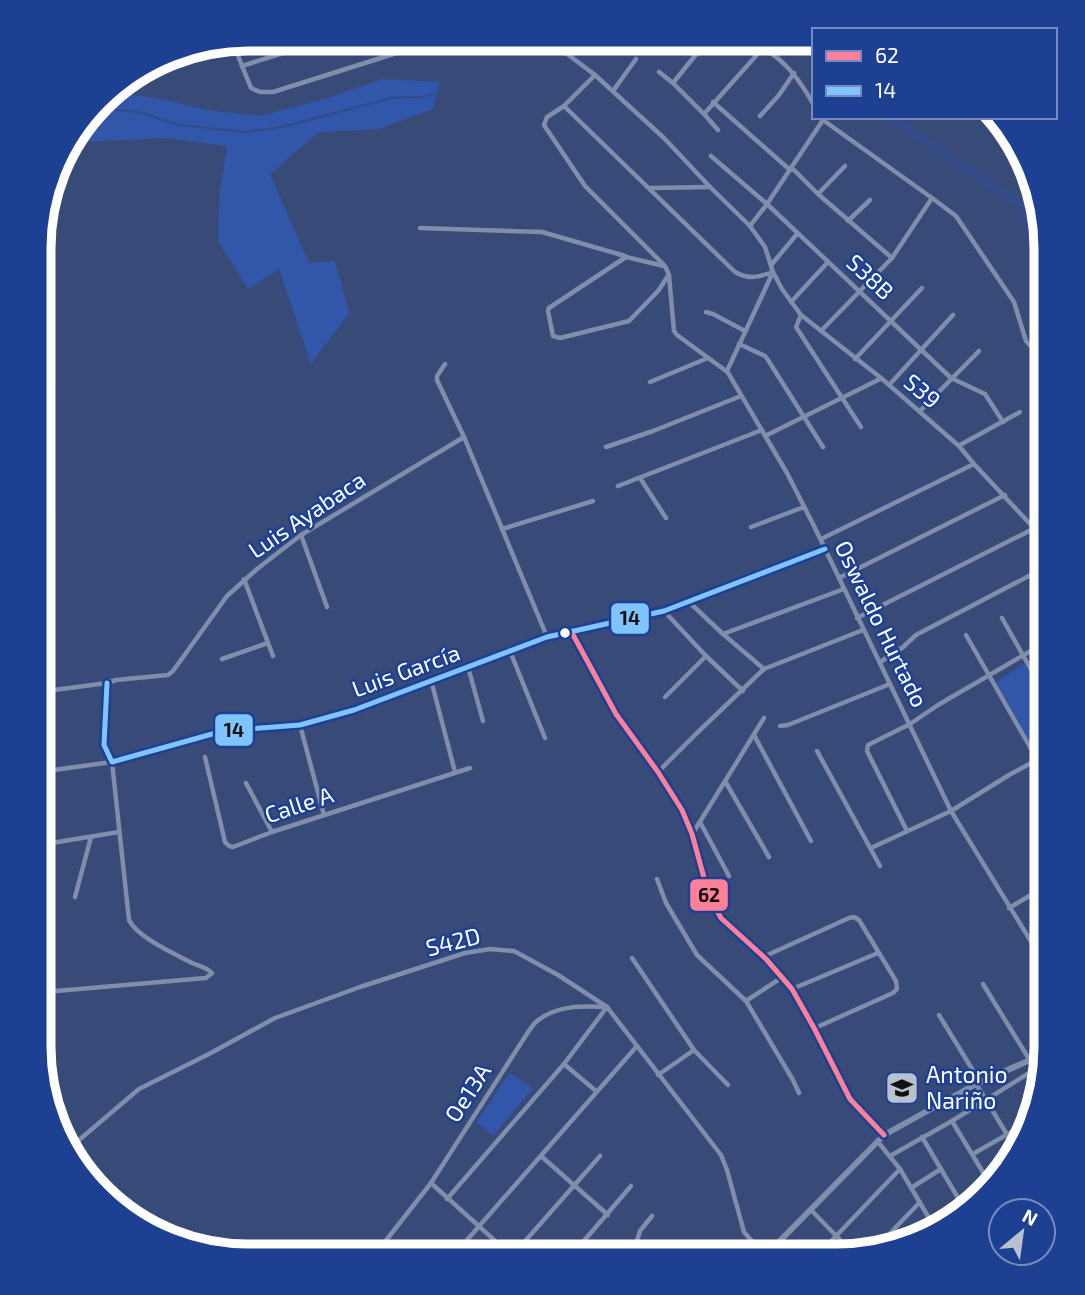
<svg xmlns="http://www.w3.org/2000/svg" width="1085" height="1295" viewBox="0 0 1085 1295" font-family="'Exo 2',sans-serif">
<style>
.green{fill:#3256a9}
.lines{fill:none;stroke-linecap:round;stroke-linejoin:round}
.stream{stroke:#334b88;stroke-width:2}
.river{stroke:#334b88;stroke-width:10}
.minor{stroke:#808dab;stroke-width:4.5}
.tertiary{stroke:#808dab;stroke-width:6}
.bus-1-casing{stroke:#1d4093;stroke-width:10}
.bus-2-casing{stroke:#1d4093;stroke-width:10}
.bus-1{stroke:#ff8098;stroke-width:5}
.bus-2{stroke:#80c4ff;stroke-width:5}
.bus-dot{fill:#fff;stroke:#1d4093;stroke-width:2.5}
.labels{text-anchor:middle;stroke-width:5;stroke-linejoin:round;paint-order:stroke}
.street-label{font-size:23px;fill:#fff;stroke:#1d4093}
.poi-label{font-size:23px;fill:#fff;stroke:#1d4093;text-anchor:start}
.rim{fill:none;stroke:#fff;stroke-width:9}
.line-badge{stroke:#1d4093;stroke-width:2.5}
.pale-badge-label{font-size:19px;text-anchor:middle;font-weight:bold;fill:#111}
</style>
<rect width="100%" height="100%" fill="#384b78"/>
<g class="green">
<polygon points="382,79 440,82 433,109 379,129 319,132 270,174 309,263 335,261 349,313 311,364 279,269 248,289 218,241 220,190 227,146 165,138 83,142 72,137 109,91 160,99 213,111 260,116 328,98"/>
<polygon points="1025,663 1046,701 1046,752 1038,756 996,682"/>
<polygon points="510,1073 533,1088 493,1136 476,1122"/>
</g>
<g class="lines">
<polyline class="stream" points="95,108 138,112 179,125 245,132 282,127 391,98 423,97 458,88"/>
<polyline class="river" points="892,117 894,120 1022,206 1046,276"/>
<g class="minor">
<polyline points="385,39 390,55"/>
<polyline points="522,39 526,47 562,50 595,75 664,138 710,187 750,226 765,247 773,272 727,371 787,473 815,528 951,811 1046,966"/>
<polyline points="232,41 251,88 260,92 273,92 441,39"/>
<path d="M 706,42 L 673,83 L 704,114 L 763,48 C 788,63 800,81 814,105"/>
<polyline points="242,66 328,39"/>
<polyline points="659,72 673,83"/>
<polyline points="595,75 564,106 547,117 544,125 585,186 665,266 669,275 674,331 677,335 726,371"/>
<polyline points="613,91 636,59"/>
<polyline points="713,102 789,169 794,170 818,194 892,258"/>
<path d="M 564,106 L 735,272 C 749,280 759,277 773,272 L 782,289 L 801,315 L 881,378 L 959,446 L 974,464 L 1046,541"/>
<polyline points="704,114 718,130"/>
<polyline points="760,116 779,95 794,73"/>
<polyline points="821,117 823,120 932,198 956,216 1014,302 1026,341 1046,362"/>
<polyline points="711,156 767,204 951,378 985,394 1003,422"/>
<polyline points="650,188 710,187"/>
<polyline points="818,194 845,166"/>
<polyline points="848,221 870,200"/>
<polyline points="750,226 767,204 823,120"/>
<polyline points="420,228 542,232 625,256"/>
<polyline points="772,264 797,234"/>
<polyline points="664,266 626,257 549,308 548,311 553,336 560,338 629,321 658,291 668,276"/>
<polyline points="791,302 828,262"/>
<polyline points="706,312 713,314 745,331"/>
<polyline points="801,315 796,327 861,427"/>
<polyline points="821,331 892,258 932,198"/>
<polyline points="739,344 765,356 768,360 823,447"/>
<polyline points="855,359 922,288"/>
<polyline points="445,364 437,376 437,380 464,437 547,637"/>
<polyline points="650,382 708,358"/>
<polyline points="889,385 953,315"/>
<polyline points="920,411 979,351"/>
<polyline points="765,436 880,379"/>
<polyline points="960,445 1020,412"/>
<polyline points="606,447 653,431 741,396"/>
<polyline points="640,478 666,518"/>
<polyline points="618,486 762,430"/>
<polyline points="751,527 804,507"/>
<polyline points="502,529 593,501"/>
<polyline points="301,535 327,607"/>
<polyline points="821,539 974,464"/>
<polyline points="839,578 1005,495"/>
<polyline points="244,579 273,656"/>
<polyline points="689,602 723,634 764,669"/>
<polyline points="664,611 706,656 743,691"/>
<polyline points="857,618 1035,528"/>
<polyline points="1002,618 1046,696"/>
<polyline points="571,631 616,714 658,772 682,810 692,834 709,896 721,918 766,959 792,989 814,1028 850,1099 884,1135"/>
<polyline points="723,634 844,589"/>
<polyline points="966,635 1046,775"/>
<polyline points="510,651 545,738"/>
<polyline points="222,659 268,643"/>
<polyline points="880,662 902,648 916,635 1046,567"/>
<polyline points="468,667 483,721"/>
<polyline points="431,680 455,772"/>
<polyline points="107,683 104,745 112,762 223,731 300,725 354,710 547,637 664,611 825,549"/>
<polyline points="39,692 107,683 116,680 168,675 173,671 227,596 257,569 301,535 464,437"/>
<polyline points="665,697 706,656"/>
<polyline points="300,725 324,815"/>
<polyline points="780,726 788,725 890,684"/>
<polyline points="754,735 811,841"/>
<polyline points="817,751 880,866"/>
<polyline points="205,757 225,842 229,846 233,847 272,832 470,768"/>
<polyline points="658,772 697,733 764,669 863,630"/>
<polyline points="725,781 769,857"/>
<polyline points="246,783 272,832"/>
<polyline points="700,822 729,876"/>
<polyline points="907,831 867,751 868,745 910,724 938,705 1046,642"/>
<polyline points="693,833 764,718"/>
<polyline points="39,845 119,832"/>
<polyline points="871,848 951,811 1009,775 1046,755"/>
<polyline points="657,879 666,903 697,955 746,1001 793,1080 799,1093"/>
<polyline points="1036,892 1046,908"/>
<polyline points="75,897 91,837"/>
<polyline points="1009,908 1046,886"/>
<polyline points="763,957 849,918 854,917 859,920 896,981 897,989 893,993 815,1028"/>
<polyline points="632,958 694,1050 728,1085"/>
<polyline points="983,984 1029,1059"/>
<polyline points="792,989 878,953"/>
<path d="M 39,994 L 56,991 L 206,978 L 212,973 C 206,967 199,966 192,963 C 175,954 137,937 129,920 L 112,762 L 39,772"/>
<polyline points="746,1001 781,978"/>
<polyline points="939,1015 980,1082"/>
<polyline points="564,1064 596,1091"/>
<polyline points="658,1075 694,1050"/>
<polyline points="976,1084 1016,1149"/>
<polyline points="952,1121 990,1184"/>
<polyline points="922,1137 964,1208"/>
<polyline points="79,1140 139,1089 209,1054 275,1018 360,987 465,953 490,949 514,951 558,975 607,1007 721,1155 727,1170 744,1232 765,1256"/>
<polyline points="878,1142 900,1169 936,1230"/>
<polyline points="973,1154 1025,1124"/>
<polyline points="541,1156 608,1215"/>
<polyline points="890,1156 952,1121 1045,1063"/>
<polyline points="431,1183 512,1256"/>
<polyline points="911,1188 941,1169"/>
<polyline points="447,1199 564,1064 607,1007"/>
<polyline points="811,1210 855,1255"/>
<path d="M 384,1243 L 431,1183 L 521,1043 C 526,1036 531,1026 537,1021 C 557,1005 582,1006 607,1007"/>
<polyline points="777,1244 788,1256"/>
<polyline points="875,1249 920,1202"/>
<polyline points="453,1256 637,1046"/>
<polyline points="512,1256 600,1156"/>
<polyline points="571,1256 631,1186"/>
<polyline points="626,1256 636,1244 640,1231 652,1216"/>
<polyline points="817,1256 900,1169"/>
</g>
<polyline class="tertiary" points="765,1256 884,1135 976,1084 1046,1053"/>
<defs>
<polyline id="bus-1" points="571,631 616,714 658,772 682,810 692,834 709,896 721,918 766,959 792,989 814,1028 850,1099 884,1135"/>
<polyline id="bus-2" points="107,683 104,745 112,762 223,731 300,725 354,710 547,637 664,611 825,549"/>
</defs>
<use href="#bus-1" class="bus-1-casing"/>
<use href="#bus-2" class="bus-2-casing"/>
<use href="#bus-1" class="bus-1"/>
<use href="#bus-2" class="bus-2"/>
</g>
<defs>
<symbol id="school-square" viewBox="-11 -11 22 22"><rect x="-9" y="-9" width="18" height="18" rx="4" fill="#b9c0d0" stroke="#1d4093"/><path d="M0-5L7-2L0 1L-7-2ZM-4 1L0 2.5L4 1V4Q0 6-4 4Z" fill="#111"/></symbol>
</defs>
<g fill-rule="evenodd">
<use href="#school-square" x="883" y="1069" width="38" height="38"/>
</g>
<circle class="bus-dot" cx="565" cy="633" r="6"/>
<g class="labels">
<g class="street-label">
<text transform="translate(870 277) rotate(43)" y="8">S38B</text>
<text transform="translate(922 391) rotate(40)" y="8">S39</text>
<text transform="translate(307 515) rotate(-34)" y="8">Luis Ayabaca</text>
<text transform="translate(881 624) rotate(64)" y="8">Oswaldo Hurtado</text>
<text transform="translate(406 671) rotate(-20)" y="8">Luis García</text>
<text transform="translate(299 805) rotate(-18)" y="8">Calle A</text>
<text transform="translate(453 942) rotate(-14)" y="8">S42D</text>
<text transform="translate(468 1093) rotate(-57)" y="8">Oe13A</text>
</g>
<g class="poi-label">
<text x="926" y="1083">Antonio<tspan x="926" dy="26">Nariño</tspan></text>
</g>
</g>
<path d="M0 0H1085V1295H0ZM248 51H837A197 197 0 0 1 1034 248V1047A197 197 0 0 1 837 1244H248A197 197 0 0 1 51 1047V248A197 197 0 0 1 248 51Z" fill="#1d4093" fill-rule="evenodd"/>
<path class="rim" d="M248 51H837A197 197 0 0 1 1034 248V1047A197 197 0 0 1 837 1244H248A197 197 0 0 1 51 1047V248A197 197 0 0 1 248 51Z"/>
<g class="line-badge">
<rect x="610" y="602" width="40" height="33" rx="7" fill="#80c4ff"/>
<rect x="214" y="713" width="40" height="34" rx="7" fill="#80c4ff"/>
<rect x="689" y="878" width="40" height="34" rx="7" fill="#ff8098"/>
</g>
<g class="pale-badge-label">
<text x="630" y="625">14</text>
<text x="234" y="737">14</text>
<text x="709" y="902">62</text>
</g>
<rect x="812" y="28" width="245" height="91" fill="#1d4093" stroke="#778cbe" stroke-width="2"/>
<rect x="826" y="51" width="35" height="10" fill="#ff8098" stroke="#778cbe" stroke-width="2"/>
<text x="875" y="63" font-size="21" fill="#ffffff">62</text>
<rect x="826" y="86" width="35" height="10" fill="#80c4ff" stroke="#778cbe" stroke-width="2"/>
<text x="875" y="98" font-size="21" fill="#ffffff">14</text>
<g transform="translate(1022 1232) rotate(29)"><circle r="33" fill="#1d4093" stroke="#778cbe" stroke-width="2"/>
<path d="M0-5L12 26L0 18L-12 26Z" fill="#b9c0d0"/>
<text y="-10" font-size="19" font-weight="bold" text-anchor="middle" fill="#ffffff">N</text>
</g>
</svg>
